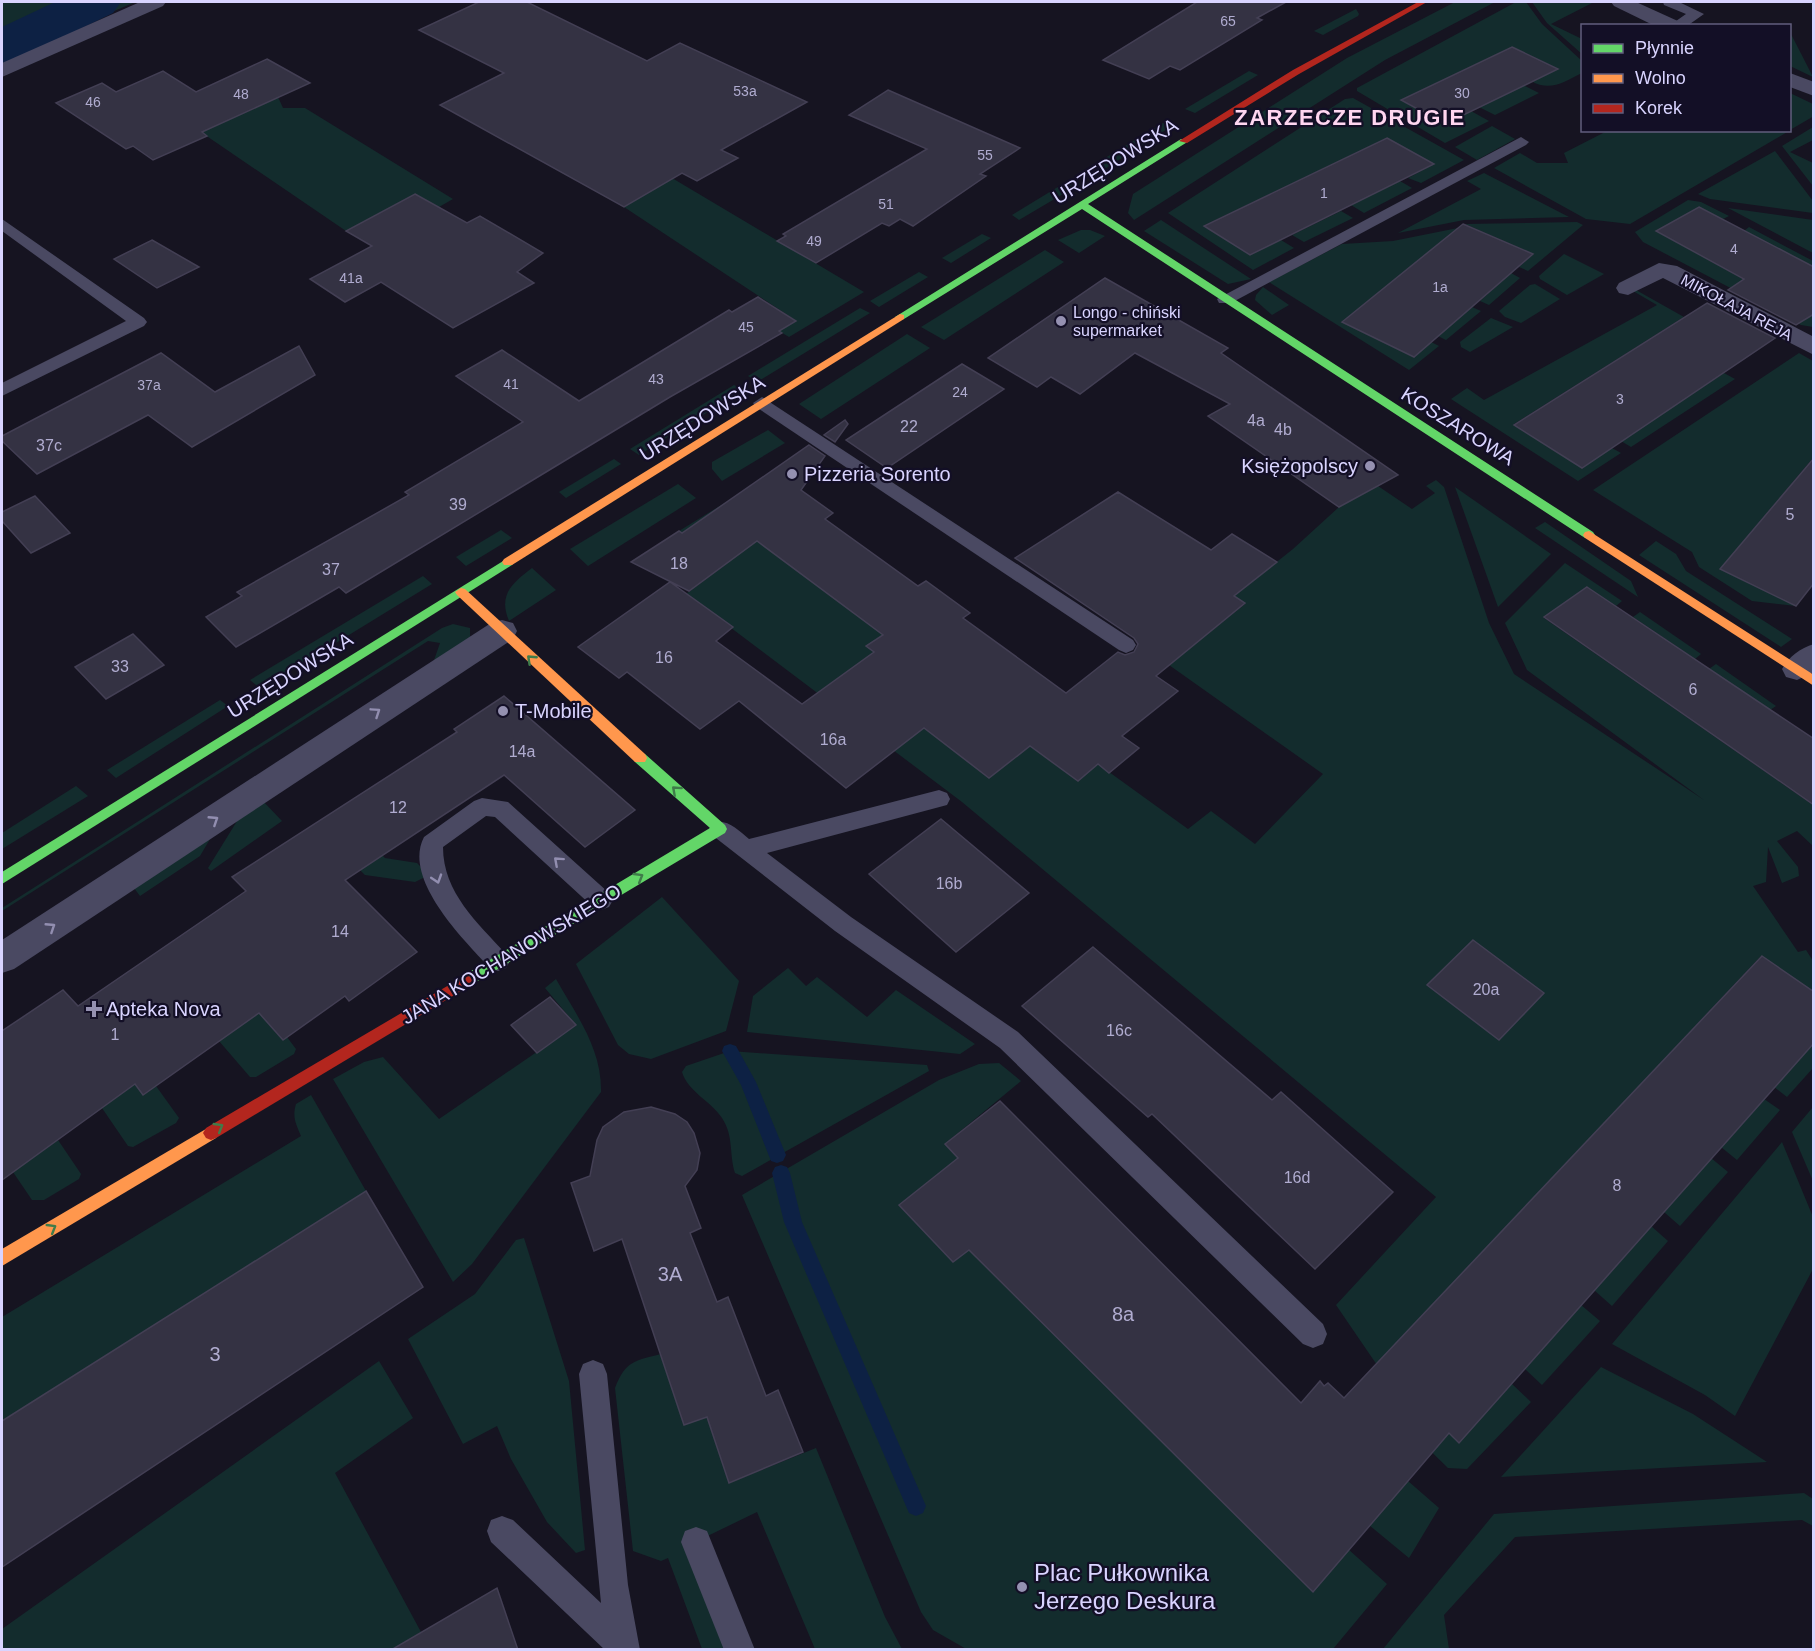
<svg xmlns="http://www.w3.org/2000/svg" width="1815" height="1651" viewBox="0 0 1815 1651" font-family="Arial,sans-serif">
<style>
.green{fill:#132c2d}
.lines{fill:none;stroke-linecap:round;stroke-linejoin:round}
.stream{fill:#0d2144;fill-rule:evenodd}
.river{fill:#0d2144;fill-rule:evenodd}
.building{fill:#343243;stroke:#433f54;stroke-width:1.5}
.lane{fill:#4a4962;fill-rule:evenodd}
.street{fill:#4a4962;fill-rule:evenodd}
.fast{fill:#63d668;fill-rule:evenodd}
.slow{fill:#ff974d;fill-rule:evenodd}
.jam{fill:#b3261e;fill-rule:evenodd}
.oneway{stroke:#3f7c4a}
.oneway2{stroke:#928eb0}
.poi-dot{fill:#9591b1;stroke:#130f26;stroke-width:2}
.labels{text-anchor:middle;stroke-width:4.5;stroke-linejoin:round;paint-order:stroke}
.far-number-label{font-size:14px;fill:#b0acd0}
.far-street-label{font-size:16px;fill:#d9d4ff;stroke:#130f26}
.far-poi-label{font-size:16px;fill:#d9d4ff;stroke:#130f26;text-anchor:start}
.number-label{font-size:16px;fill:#b0acd0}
.street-label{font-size:20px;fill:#d9d4ff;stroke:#130f26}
.poi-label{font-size:20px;fill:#d9d4ff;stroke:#130f26;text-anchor:start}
.near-number-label{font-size:20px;fill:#b0acd0}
.far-district-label{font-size:22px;font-weight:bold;letter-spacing:1.5px;fill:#ffd6f0;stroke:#130f26}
.near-poi-label{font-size:24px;fill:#d9d4ff;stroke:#130f26;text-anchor:start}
</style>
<rect width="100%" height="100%" fill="#161421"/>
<g class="green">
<polygon points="2,2 95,2 2,47"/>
<polygon points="99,2 135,2 2,60 2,49"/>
<polygon points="1455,2 1495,2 1385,60 1134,220 1128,213 1133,194 1347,58"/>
<path d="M 1516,2 L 1526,2 L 1542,24 L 1582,61 L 1582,73 C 1564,82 1550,92 1531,81 L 1556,68 L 1512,47 L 1401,100 L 1445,124 L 1471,111 L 1489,121 L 1445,143 L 1357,91 L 1357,88 Z"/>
<polygon points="1532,2 1594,2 1551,24 1582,39 1582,54 1547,23"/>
<polygon points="1356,9 1359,14 1358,16 1323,35 1314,31"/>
<polygon points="1790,33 1792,36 1813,77 1790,66"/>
<polygon points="1249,71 1258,75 1195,113 1185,109"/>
<polygon points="1523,85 1539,93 1495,115 1479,107"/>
<polygon points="1790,93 1813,104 1814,116 1790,130"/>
<polygon points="278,97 283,108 305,108 453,199 439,207 415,194 346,231 189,124 228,101 247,112"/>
<polygon points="1353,98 1464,160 1421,183 1408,178 1434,164 1387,138 1205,225 1250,255 1281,240 1294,248 1253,270 1168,213 1345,99"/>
<polygon points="1163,123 1172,126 1092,177 1082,172"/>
<polygon points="1492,126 1515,139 1477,160 1455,147"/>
<polygon points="1813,127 1813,140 1790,152 1813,163 1813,186 1782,146"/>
<polygon points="1607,131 1607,130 1789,131 1630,224 1586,219 1494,168 1520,153 1537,163 1568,163 1564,153"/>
<polygon points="1775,151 1813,201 1813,213 1710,199 1698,194"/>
<polygon points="1484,173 1569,217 1464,220 1398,233 1481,189 1467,181"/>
<polygon points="672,178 864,292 789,337 779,331 795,320 624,207"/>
<polygon points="1071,179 1080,184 1019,220 1012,215"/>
<polygon points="1400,181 1412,188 1364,213 1351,205"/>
<polygon points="1688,200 1701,202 1729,216 1723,219 1699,207 1656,231 1810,316 1813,313 1813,327 1801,325 1643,242 1635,232"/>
<polygon points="1728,208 1813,220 1813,253"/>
<polygon points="1341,211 1353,218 1304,242 1292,235"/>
<polygon points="1161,220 1251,279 1228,284 1144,231"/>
<polygon points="1577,222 1583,225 1528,271 1519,267 1533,254 1465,224"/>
<polygon points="1749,227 1813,261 1813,267 1744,231"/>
<polygon points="1458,228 1342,322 1414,357 1431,342 1439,346 1409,370 1269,282 1342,244 1393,241"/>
<polygon points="1081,230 1090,230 1105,236 1079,253 1058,240"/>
<polygon points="982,234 991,238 951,263 942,258"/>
<polygon points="1045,250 1064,262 944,340 921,327"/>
<polygon points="1564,254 1604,274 1567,295 1540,279 1539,276"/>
<polygon points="919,272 928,277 879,307 870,301"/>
<polygon points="1511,273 1520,278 1489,305 1480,301"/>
<polygon points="1535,284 1560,299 1521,323 1505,317 1499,311 1530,285"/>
<polygon points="1263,287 1289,305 1272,315 1255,300 1256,295"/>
<polygon points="1636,290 1684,317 1514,424 1612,448 1621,453 1578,481 1451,399 1467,388 1484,400 1657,305 1633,291"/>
<polygon points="1472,307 1481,311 1446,340 1438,336"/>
<polygon points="860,308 870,313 757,382 748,376"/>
<polygon points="1491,318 1513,327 1470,352 1461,347 1460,342"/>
<polygon points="907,334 930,348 821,419 799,404"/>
<polygon points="1799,353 1813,361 1813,458 1720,569 1796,606 1752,601 1699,567 1692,552 1593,490"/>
<polygon points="1724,373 1735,379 1631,447 1621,441"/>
<polygon points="734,385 743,390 639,455 630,449"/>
<polygon points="768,430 785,443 722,481 712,469 712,462"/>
<polygon points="614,459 621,464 566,498 559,492"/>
<polygon points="1436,480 1444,487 1489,623 1514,674 1704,800 1527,670 1505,623 1565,563 1622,601 1616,606 1587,587 1544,618 1813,805 1813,846 1797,831 1777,841 1798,867 1799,876 1782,883 1768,847 1766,882 1753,886 1798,952 1806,950 1813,961 1813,992 1761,956 1377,1365 1336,1305 1436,1197 962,802 686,594 725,565 679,531 731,499 794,541 883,635 867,646 897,670 906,714 989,778 1030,746 1078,781 1098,764 1188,829 1211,811 1255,844 1323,774 1169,665 1245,604 1234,596 1293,549 1339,507 1378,486 1412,509 1435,493 1426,486"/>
<polygon points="678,484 696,498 588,566 570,549"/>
<polygon points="1455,487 1551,554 1498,607"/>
<polygon points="1545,522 1631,581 1638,597 1535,528"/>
<polygon points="501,530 512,538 466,566 456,557"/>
<polygon points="1656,541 1676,554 1686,571 1792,639 1781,647 1639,555"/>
<path d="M 532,568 L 556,590 L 509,621 C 498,595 512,583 532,568 Z"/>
<polygon points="423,576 432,584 261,689 250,680"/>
<polygon points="1640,612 1701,654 1695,659 1633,617"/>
<polygon points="453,624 470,628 470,638 432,666 440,643 428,641 2,911 2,908 442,628"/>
<polygon points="1716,664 1776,706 1770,710 1709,669"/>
<polygon points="220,700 228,706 116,778 107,770"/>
<polygon points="76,786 88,796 2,849 2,833"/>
<polygon points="261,799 282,821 211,871 208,868 242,813"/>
<polygon points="337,811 385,858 417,863 429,875 415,882 365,875 315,826"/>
<polygon points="210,839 200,856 140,896 128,880"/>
<polygon points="662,897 739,981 726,1031 651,1059 629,1054 618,1045 576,964"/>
<polygon points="788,968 806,986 817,977 867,1017 896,990 975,1044 960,1054 747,1032 753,996"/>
<path d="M 556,979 C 577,1016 602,1049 601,1092 L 472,1264 L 453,1282 L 333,1079 L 364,1062 L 383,1057 L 439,1119 L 576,1025 L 545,988 Z"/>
<polygon points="259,1013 283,1039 287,1037 296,1049 294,1054 256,1077 250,1077 219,1041"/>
<polygon points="1812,1045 1813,1068 1787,1097 1774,1087"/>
<path d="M 730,1051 L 927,1065 L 929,1071 L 742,1176 L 735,1173 C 729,1154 734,1136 722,1118 C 711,1101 688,1092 682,1072 L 686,1066 Z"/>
<polygon points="999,1063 1021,1081 946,1143 958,1158 899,1205 953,1262 969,1250 1312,1591 1348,1549 1387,1584 1333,1649 968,1650 933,1630 921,1612 742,1195 939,1080 979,1064"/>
<polygon points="135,1084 143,1095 156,1086 179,1118 176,1123 133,1147 128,1146 102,1108"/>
<path d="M 311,1095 L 366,1191 L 2,1421 L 2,1317 L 301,1136 C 296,1124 292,1117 296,1104 Z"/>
<polygon points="1764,1099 1780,1110 1737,1160 1721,1147"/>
<polygon points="1813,1107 1813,1181 1792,1132"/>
<polygon points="58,1140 81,1174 79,1179 44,1200 32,1200 13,1172"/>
<polygon points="1782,1142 1813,1217 1813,1269 1735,1416 1705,1395 1612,1344"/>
<polygon points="1711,1158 1728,1172 1680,1226 1664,1212"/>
<polygon points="1651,1226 1668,1241 1612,1306 1594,1290"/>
<polygon points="524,1238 569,1381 585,1550 576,1553 547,1522 511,1459 497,1426 463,1444 408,1339 475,1294 516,1240"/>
<polygon points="1581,1305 1600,1321 1542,1385 1525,1369"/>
<path d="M 661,1354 L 707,1417 L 729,1483 L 816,1448 L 885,1617 L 902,1649 L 815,1649 L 757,1512 L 689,1545 L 729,1649 L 702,1649 L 668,1558 L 661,1561 L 633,1551 L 615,1388 C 626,1360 635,1361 661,1354 Z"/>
<polygon points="379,1361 413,1418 335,1473 421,1632 403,1643 405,1649 2,1649 2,1629"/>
<polygon points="1601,1367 1693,1414 1767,1462 1501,1477"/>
<polygon points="1512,1384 1531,1402 1467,1469 1448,1468 1406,1427 1422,1410 1459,1442"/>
<polygon points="1408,1481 1439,1508 1409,1558 1369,1525"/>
<polygon points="1804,1493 1813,1499 1813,1526 1802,1520 1515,1537 1444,1615 1449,1649 1383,1649 1494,1514"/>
</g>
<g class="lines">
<g class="stream">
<polygon points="730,1044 736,1046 756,1082 786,1155 783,1161 777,1163 771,1161 741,1085 722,1051 724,1046"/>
<polygon points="781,1165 787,1167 790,1173 802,1222 926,1506 923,1513 916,1516 909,1513 784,1222 772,1173 775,1167"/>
</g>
<polygon class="river" points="55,2 121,2 113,13 21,58 2,63 2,27"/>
</g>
<g class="building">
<polygon points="479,2 527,2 647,61 680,43 807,102 721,150 738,158 697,181 682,173 624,207 440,105 504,73 419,30"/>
<polygon points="1197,2 1286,2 1257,18 1262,20 1180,70 1170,66 1149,79 1103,60"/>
<polygon points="1512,47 1558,69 1445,124 1401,100"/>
<polygon points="267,59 310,83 202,132 207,136 153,160 133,146 126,149 56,103 102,83 116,92 163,71 196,92"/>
<polygon points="888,90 1020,148 980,174 986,176 913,226 900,219 889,226 882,223 816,263 777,241 786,236 783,234 927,149 849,115"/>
<polygon points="1387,138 1434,164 1250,255 1204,226"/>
<polygon points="415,194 467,223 480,216 543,253 517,272 534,283 453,328 381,282 345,302 310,279 372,246 346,231"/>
<polygon points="1699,207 1814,267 1814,314 1796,325 1728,290 1744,279 1656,231"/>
<polygon points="1463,224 1533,254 1414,357 1342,322"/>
<polygon points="152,240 199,267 157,288 114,259"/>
<polygon points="1105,278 1228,348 1221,353 1398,475 1339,507 1208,416 1230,404 1135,353 1080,394 1051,377 1037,387 988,358"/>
<polygon points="758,297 796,321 779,331 782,333 670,397 346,593 339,587 236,647 206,617 242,596 237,592 409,495 405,492 523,422 456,376 502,350 579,401 729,310 732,312"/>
<polygon points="1707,303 1775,338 1582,468 1514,425"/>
<polygon points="299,346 315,375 192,447 148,415 37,474 2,441 2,436 161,353 215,392"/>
<polygon points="962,364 1004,389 887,468 846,440"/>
<polygon points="845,420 848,424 835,442 824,435"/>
<polygon points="809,445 825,456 801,490 833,513 825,519 918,586 926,581 970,613 963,618 1066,693 1118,652 1125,655 1134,652 1138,644 1134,638 1015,558 1118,492 1211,550 1232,534 1277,562 1234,596 1245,603 1156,676 1178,691 1122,736 1139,748 1109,773 1098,764 1078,781 1030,746 989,778 924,728 846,788 739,701 700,729 627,672 619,678 578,647 670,582 733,627 716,641 802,704 874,652 866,646 883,635 757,541 689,591 631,562 679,531 682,533"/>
<polygon points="1814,458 1814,583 1796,606 1720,569"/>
<polygon points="35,496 70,533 31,553 2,521 2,512"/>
<polygon points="1587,587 1814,739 1814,805 1544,617"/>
<polygon points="133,634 164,665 106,699 75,667"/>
<polygon points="504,696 635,810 585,847 504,775 345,880 417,952 349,1001 345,996 283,1040 259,1013 143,1095 135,1084 2,1180 2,1031 63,990 78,1006 246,891 232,877 457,732 454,729"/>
<polygon points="941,819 1029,893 956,952 869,874"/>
<polygon points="1473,940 1544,993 1499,1040 1427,985"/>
<polygon points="1093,947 1272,1100 1281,1092 1393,1192 1315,1269 1152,1114 1148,1117 1022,1006"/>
<polygon points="1762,956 1814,992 1814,1043 1459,1443 1449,1433 1313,1592 969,1250 953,1262 899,1205 958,1158 945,1144 1000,1101 1301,1403 1320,1381 1324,1386 1328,1383 1344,1398"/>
<polygon points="550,997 576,1025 537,1053 511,1025"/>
<polygon points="651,1107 675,1114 687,1122 694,1133 700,1153 697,1170 685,1186 701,1228 690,1233 717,1302 728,1297 766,1396 778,1390 803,1452 729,1483 707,1417 684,1425 622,1239 594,1251 571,1183 590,1176 597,1140 603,1127 624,1112"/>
<polygon points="366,1191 423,1287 2,1567 2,1421"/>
<polygon points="497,1588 518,1650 391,1650"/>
</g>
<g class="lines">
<g class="lane">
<polygon points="1663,2 1679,2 1704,14 1687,26 1669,26 1686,14 1664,5"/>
<polygon points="1521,137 1529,142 1526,145 1231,303 1219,303 1217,299"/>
<polygon points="2,219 144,318 147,322 144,326 2,396 2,383 126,321 2,231"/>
<polygon points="762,397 1133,640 1136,645 1133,650 1126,653 1119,650 756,407 753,403"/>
<path d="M 939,790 L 947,793 L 950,799 L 947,805 L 767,853 L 851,917 L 1018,1032 L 1323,1324 L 1327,1334 L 1323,1344 L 1313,1348 L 1303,1344 L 1000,1048 L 835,931 L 712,835 L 709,829 L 712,823 C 727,818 738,830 749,839 Z"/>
<path d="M 482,798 L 508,802 L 609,893 L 613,900 L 609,907 L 601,910 L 593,907 L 495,817 L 486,816 L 443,847 C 443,893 478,923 506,954 L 510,961 L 506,968 L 498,971 L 490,968 C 464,940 402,879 424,837 L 474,801 Z"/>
<polygon points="593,1360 603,1364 607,1374 628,1585 640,1650 605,1650 491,1542 487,1531 491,1520 502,1516 513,1520 601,1603 579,1374 583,1364"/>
<polygon points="696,1527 707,1531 755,1650 724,1650 681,1542 685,1531"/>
</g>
<g class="street">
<polygon points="140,2 166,2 163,6 2,77 2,63"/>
<polygon points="1611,2 1636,2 1680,22 1683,26 1655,26 1614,6"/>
<polygon points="1790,73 1814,82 1814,96 1790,87"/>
<polygon points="1659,263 1677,266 1814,337 1814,355 1663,278 1628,295 1619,293 1616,288 1619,283"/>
<polygon points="502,620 513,623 517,631 513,639 14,969 2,973 2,940 491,623"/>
<path d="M 1814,644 L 1814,672 L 1797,680 L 1786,677 L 1782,669 C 1789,657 1800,648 1814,644 Z"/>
</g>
<g class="fast">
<polygon points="1181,139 1189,141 1088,204 1593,532 1595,535 1593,538 1585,538 1082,209 904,319 900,320 895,317"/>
<polygon points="508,558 512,559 514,562 512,565 2,884 2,872"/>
<polygon points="640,753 645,754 725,825 727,829 725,833 471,985 466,987 461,985 459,981 461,977 710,828 635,762 633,758 635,754"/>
</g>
<g class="slow">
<polygon points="900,314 904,315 904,319 512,565 504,565 502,562 504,559"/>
<polygon points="1589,531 1814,675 1814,686 1585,538 1583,535 1585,532"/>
<polygon points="461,588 465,589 645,754 647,758 645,762 635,762 457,595 455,592"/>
<polygon points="211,1126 216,1128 219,1133 216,1138 2,1266 2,1249"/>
</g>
<g class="jam">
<polygon points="1418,2 1427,2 1299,74 1187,143 1179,141 1293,70"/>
<polygon points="466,975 471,977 473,981 471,985 216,1138 211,1140 206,1138 203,1133 206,1128"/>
</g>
</g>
<defs><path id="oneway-chevron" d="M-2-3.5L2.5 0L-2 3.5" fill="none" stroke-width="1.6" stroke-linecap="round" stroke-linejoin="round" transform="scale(1.5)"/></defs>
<g class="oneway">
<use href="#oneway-chevron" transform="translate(531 659) rotate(-137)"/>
<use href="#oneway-chevron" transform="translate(676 790) rotate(-138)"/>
<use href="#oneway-chevron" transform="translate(639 877) rotate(-31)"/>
<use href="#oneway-chevron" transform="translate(219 1127) rotate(-31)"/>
<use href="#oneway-chevron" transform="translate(52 1228) rotate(-31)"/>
</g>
<g class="oneway2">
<use href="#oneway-chevron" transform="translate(376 712) rotate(-34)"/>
<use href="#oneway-chevron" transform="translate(214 820) rotate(-33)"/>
<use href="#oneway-chevron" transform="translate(558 861) rotate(-138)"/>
<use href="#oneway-chevron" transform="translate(437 879) rotate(72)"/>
<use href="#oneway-chevron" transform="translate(51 927) rotate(-33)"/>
</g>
<g class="poi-dot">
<circle cx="1061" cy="321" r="6"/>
<circle cx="1370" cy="466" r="6"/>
<circle cx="792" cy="474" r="6"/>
<circle cx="503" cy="711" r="6"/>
<path d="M91 1000h6v6h6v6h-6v6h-6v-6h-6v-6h6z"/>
<circle cx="1022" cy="1587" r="6"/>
</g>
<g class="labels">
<g class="far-number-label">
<text x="1228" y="26">65</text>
<text x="745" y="96">53a</text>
<text x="1462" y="98">30</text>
<text x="241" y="99">48</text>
<text x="93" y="107">46</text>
<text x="985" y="160">55</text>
<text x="1324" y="198">1</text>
<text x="886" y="209">51</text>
<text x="814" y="246">49</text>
<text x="1734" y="254">4</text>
<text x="351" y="283">41a</text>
<text x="1440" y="292">1a</text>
<text x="746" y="332">45</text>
<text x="656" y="384">43</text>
<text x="511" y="389">41</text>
<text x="149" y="390">37a</text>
<text x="960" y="397">24</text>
<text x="1620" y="404">3</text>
</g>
<g class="far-street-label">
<text transform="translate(1737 307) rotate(28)" y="6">MIKOŁAJA REJA</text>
</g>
<g class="far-poi-label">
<text x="1073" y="318">Longo - chiński<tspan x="1073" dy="18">supermarket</tspan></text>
</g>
<g class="number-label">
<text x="1256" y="426">4a</text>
<text x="909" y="432">22</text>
<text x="1283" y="435">4b</text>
<text x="49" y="451">37c</text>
<text x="458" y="510">39</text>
<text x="1790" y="520">5</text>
<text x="679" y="569">18</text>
<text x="331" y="575">37</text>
<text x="664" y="663">16</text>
<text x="120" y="672">33</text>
<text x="1693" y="695">6</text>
<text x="833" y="745">16a</text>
<text x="522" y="757">14a</text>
<text x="398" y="813">12</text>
<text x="949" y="889">16b</text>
<text x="340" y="937">14</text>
<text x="1486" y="995">20a</text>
<text x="1119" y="1036">16c</text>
<text x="115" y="1040">1</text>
<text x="1297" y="1183">16d</text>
<text x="1617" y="1191">8</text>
</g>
<g class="street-label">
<text transform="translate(1115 161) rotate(-32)" y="7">URZĘDOWSKA</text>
<text transform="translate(702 418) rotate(-32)" y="7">URZĘDOWSKA</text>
<text transform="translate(1458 426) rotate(32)" y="7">KOSZAROWA</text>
<text transform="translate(290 675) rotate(-32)" y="7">URZĘDOWSKA</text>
<text transform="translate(511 954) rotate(-31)" y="7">JANA KOCHANOWSKIEGO</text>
</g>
<g class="poi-label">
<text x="1358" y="473" text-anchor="end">Księżopolscy</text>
<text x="804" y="481">Pizzeria Sorento</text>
<text x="515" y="718">T-Mobile</text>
<text x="106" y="1016">Apteka Nova</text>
</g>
<g class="near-number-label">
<text x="670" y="1281">3A</text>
<text x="1123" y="1321">8a</text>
<text x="215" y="1361">3</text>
</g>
<g class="far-district-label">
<text x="1350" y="125">ZARZECZE DRUGIE</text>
</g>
<g class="near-poi-label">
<text x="1034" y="1581">Plac Pułkownika<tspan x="1034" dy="28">Jerzego Deskura</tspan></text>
</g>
</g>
<rect width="1815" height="1651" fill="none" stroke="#d9d4ff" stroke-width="6"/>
<rect x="1581" y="24" width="210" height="108" fill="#130f26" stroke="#625e7d" stroke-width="1.5"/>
<rect x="1593" y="44" width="30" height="9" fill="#63d668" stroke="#625e7d" stroke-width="1.5"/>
<text x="1635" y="54" font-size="18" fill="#d9d4ff">Płynnie</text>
<rect x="1593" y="74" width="30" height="9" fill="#ff974d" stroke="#625e7d" stroke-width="1.5"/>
<text x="1635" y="84" font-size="18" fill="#d9d4ff">Wolno</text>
<rect x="1593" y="104" width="30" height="9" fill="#b3261e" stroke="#625e7d" stroke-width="1.5"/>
<text x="1635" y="114" font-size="18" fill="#d9d4ff">Korek</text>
</svg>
